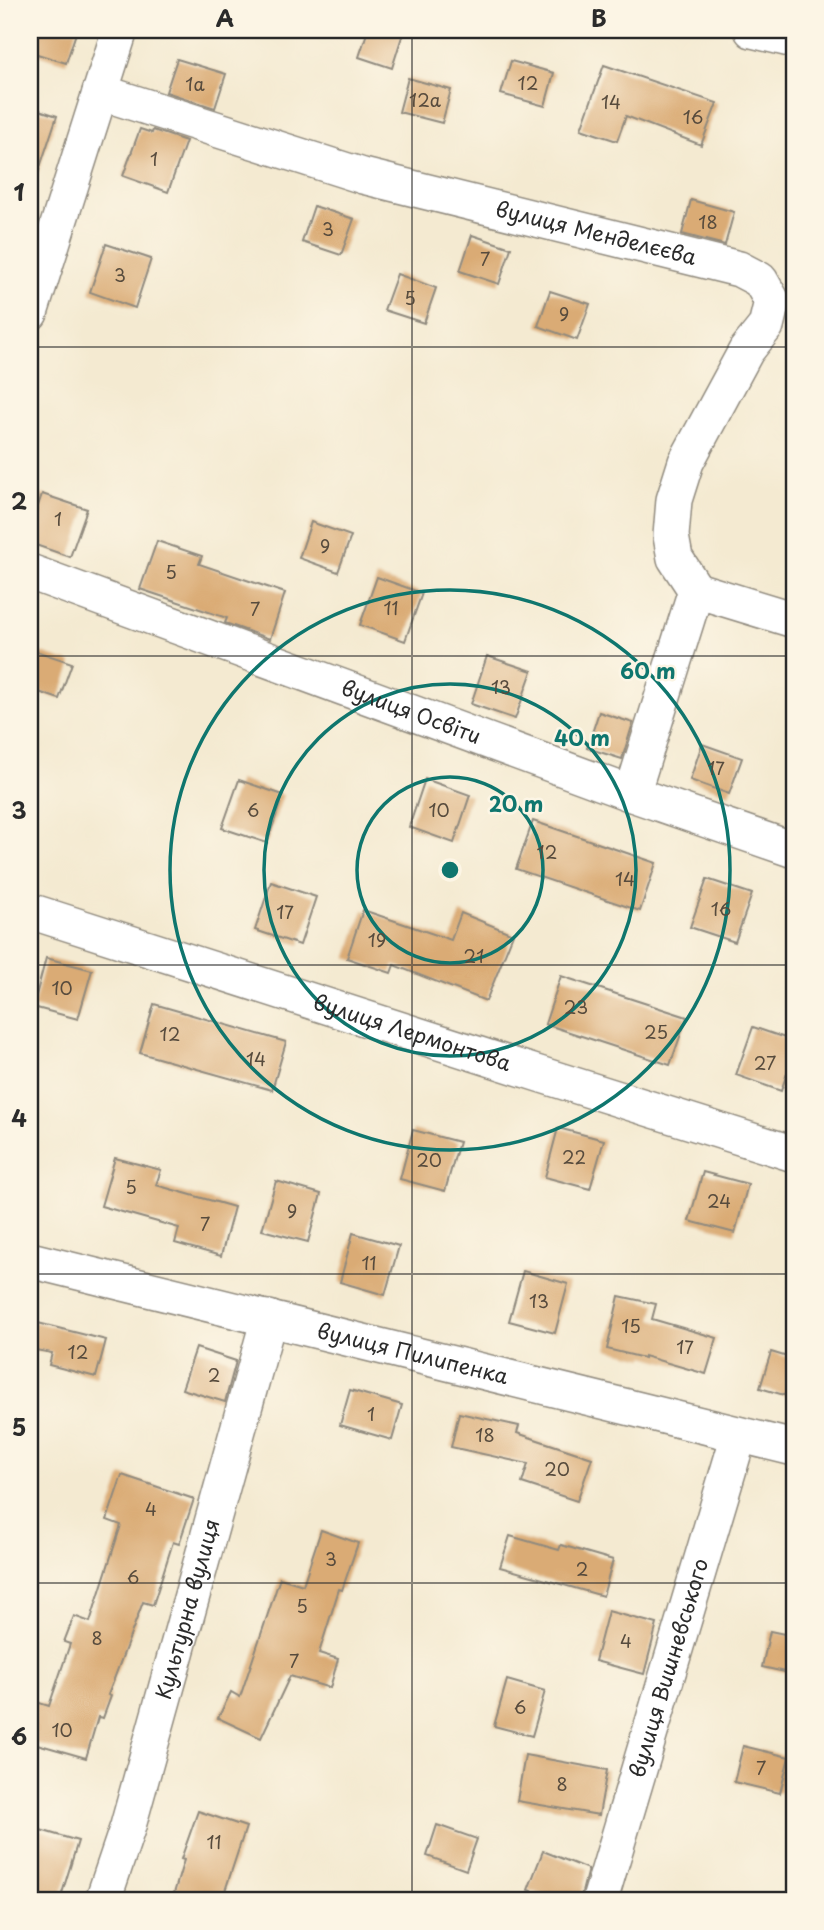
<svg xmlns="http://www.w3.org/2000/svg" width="824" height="1930" viewBox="0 0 824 1930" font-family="'Playpen Sans',sans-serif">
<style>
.building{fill:#daab74}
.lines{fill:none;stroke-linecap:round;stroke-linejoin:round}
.minor-casing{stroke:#908a7e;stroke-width:38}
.minor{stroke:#fff;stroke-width:35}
.grid{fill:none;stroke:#2b2b2b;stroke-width:2;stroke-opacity:0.55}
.ring{fill:none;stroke:#0f766e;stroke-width:3.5}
.labels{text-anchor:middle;stroke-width:5;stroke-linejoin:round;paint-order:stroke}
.number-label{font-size:18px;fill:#574b3d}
.street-label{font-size:21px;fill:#2b2b2b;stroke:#fcf5e5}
.centre{fill:#0f766e;stroke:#fcf5e5;stroke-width:3.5}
.ring-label{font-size:21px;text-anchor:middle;font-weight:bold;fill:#0f766e;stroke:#fcf5e5;stroke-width:5;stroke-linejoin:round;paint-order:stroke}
.neatline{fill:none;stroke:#2b2b2b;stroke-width:2.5}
.grid-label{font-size:23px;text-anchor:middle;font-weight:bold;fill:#2b2b2b}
</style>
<rect width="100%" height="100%" fill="#fcf5e5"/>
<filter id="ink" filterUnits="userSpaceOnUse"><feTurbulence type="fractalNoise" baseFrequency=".0143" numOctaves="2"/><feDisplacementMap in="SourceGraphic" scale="14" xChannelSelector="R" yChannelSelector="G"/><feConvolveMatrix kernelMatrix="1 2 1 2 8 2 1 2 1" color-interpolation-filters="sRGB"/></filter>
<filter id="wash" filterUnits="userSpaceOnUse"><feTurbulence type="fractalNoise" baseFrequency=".00686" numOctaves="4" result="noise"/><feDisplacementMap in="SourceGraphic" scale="28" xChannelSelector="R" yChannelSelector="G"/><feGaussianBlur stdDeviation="1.57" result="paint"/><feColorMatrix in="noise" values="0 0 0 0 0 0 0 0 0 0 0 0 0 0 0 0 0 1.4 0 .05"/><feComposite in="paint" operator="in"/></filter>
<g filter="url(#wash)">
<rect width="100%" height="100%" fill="#f4ead1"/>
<g id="blocks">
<g class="building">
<polygon points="38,30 77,30 66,63 31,52"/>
<polygon points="368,30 404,30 392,68 359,57"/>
<polygon points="177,59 226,74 215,108 166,92"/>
<polygon points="511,61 554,73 545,106 501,94"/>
<polygon points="604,65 717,103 701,145 626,116 617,141 581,129"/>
<polygon points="408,78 451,90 442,123 399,112"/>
<polygon points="30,107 57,116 34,185 30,184"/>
<polygon points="140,129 152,133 153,130 186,141 168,192 123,176"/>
<polygon points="691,200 734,212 725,245 682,234"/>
<polygon points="314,206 354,219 341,255 302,242"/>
<polygon points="472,235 511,248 499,284 460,271"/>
<polygon points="106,244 151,259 135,308 90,292"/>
<polygon points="397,274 436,288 424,323 384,310"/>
<polygon points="550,291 590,304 577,340 538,326"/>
<polygon points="42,494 87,509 70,557 30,543 30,530"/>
<polygon points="311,522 351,536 338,572 299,558"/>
<polygon points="157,541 202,556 199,564 285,593 270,639 225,623 227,618 140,589"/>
<polygon points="377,577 422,593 405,641 360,625"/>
<polygon points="30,649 72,663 59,699 30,689"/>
<polygon points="487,656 532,671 515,719 471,704"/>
<polygon points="599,712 633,723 622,759 587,748"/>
<polygon points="702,744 742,758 729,794 690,780"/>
<polygon points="425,779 470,795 454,843 409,827"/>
<polygon points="239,780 283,795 267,843 222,828"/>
<polygon points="533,821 656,863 640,911 516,869"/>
<polygon points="707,879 752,894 735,942 690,927"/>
<polygon points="271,882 316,897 300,945 255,930"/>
<polygon points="363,910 451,940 461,913 513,934 486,1001 394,965 391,973 347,958"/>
<polygon points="46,958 92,970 78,1019 33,1007"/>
<polygon points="561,976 687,1017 670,1065 545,1024"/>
<polygon points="154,1004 286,1042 272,1090 140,1053"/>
<polygon points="753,1027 794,1041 794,1052 781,1091 736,1075"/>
<polygon points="558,1128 604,1140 590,1189 545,1177"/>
<polygon points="413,1130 459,1142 445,1191 400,1179"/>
<polygon points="115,1158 161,1170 156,1185 234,1207 221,1256 175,1243 179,1228 101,1206"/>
<polygon points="703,1172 748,1184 735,1233 689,1221"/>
<polygon points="276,1181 321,1194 308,1242 262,1230"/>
<polygon points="353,1233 399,1246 385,1295 340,1282"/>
<polygon points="523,1271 568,1284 555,1333 509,1321"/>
<polygon points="619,1296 656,1304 652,1319 717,1338 706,1374 644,1356 644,1358 607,1349"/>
<polygon points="30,1321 106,1340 96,1377 49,1365 52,1353 30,1349"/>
<polygon points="196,1348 236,1361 225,1402 182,1389"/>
<polygon points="771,1352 794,1359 794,1398 760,1388"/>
<polygon points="350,1390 402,1405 392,1440 340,1425"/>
<polygon points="459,1413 519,1426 517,1433 592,1458 577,1501 522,1483 528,1464 451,1447"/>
<polygon points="122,1475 194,1499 179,1544 173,1542 153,1605 143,1602 108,1695 111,1696 103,1718 98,1717 86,1758 30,1742 30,1700 49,1706 70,1644 64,1642 74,1616 90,1622 121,1525 107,1520"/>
<polygon points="321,1530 358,1543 342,1590 339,1589 319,1653 338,1659 330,1688 290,1676 261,1738 218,1718 231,1692 240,1697 280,1578 303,1585"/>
<polygon points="510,1536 559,1550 561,1545 613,1560 603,1596 500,1567"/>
<polygon points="608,1611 657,1624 644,1674 595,1661"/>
<polygon points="770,1631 794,1636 794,1674 762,1667"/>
<polygon points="507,1680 545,1691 532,1736 494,1726"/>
<polygon points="743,1746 789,1757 780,1793 734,1782"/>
<polygon points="525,1755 607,1770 599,1815 517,1801"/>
<polygon points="198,1811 246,1827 222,1900 172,1900 184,1860 181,1859"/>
<polygon points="437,1825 477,1839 466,1870 427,1856"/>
<polygon points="30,1827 78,1841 60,1900 30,1900"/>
<polygon points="543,1851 588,1869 580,1900 557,1900 528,1890"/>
</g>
</g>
</g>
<g filter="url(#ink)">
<use href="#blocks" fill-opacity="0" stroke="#908a7e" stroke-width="2"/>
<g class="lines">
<defs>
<g id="minor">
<polyline points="752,30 794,40"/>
<path id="s1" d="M 100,92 L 363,176 L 739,269 L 760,280 L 772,301 L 766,326 L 746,351 L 686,462 L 674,500 L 671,536 L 675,558 L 696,590"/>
<polyline points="30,313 120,30"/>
<path id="s2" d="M 30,572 L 632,794 L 794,850"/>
<polyline points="632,794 696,590 794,620"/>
<path id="s3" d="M 30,911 L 539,1074 L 794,1154"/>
<path id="s4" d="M 30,1260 L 794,1448"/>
<path id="s5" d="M 103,1900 L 128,1826 L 269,1318"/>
<path id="s6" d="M 600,1900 L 739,1435"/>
</g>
</defs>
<use href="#minor" class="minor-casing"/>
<use href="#minor" class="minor"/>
</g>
</g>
<path class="grid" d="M 412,30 L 412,1900M 30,347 L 794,347M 30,656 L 794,656M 30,965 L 794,965M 30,1274 L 794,1274M 30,1583 L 794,1583"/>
<g class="ring">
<circle cx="450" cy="870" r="93"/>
<circle cx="450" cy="870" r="186"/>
<circle cx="450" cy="870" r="280"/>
</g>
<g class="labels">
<g class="number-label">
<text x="528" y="90">12</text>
<text x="195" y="91">1а</text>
<text x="425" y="107">12а</text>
<text x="611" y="109">14</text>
<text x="693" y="124">16</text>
<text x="154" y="166">1</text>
<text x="708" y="229">18</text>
<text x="328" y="236">3</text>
<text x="485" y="266">7</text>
<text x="120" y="282">3</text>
<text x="410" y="305">5</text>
<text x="564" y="321">9</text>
<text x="58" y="526">1</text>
<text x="325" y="553">9</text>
<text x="171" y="579">5</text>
<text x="391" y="615">11</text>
<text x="255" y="616">7</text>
<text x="501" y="694">13</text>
<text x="716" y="775">17</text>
<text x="253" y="817">6</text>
<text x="439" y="817">10</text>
<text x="547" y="859">12</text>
<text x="625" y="886">14</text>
<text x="721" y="916">16</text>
<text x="285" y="919">17</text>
<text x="377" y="947">19</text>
<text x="474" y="963">21</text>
<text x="62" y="995">10</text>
<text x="576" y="1014">23</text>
<text x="656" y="1039">25</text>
<text x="170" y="1041">12</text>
<text x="256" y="1066">14</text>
<text x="765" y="1070">27</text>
<text x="574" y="1164">22</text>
<text x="429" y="1167">20</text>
<text x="131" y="1194">5</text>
<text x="719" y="1208">24</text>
<text x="292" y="1218">9</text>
<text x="205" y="1231">7</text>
<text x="369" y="1270">11</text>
<text x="539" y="1308">13</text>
<text x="631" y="1333">15</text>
<text x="685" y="1354">17</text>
<text x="78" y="1359">12</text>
<text x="214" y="1382">2</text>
<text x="371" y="1421">1</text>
<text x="485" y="1442">18</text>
<text x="557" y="1476">20</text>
<text x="151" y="1516">4</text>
<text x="331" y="1566">3</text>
<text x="582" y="1576">2</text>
<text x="133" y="1584">6</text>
<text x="302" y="1613">5</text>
<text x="97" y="1645">8</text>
<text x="626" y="1648">4</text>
<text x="294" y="1668">7</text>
<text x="520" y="1714">6</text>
<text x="62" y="1737">10</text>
<text x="761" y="1775">7</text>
<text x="562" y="1791">8</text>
<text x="214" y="1849">11</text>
</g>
<g class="street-label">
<text dy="7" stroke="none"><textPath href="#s1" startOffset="516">вулиця Менделєєва</textPath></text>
<text dy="7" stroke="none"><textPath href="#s2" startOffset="406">вулиця Освіти</textPath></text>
<text dy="7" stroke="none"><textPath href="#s3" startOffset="401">вулиця Лермонтова</textPath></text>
<text dy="7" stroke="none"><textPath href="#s4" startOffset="394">вулиця Пилипенка</textPath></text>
<text dy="7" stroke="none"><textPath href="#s5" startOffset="303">Культурна вулиця</textPath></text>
<text dy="7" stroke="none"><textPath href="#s6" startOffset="242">вулиця Вишневського</textPath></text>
</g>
</g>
<circle cx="450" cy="870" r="10" class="centre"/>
<g class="ring-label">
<text x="648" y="679">60 m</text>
<text x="582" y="746">40 m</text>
<text x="516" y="812">20 m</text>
</g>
<rect width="824" height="1930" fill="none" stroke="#fcf5e5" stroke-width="77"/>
<rect x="38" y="38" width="748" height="1854" class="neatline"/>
<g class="grid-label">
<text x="225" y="27">A</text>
<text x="599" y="27">B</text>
<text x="19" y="201">1</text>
<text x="19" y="510">2</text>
<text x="19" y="819">3</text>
<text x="19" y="1127">4</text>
<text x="19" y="1436">5</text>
<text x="19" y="1745">6</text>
</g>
</svg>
